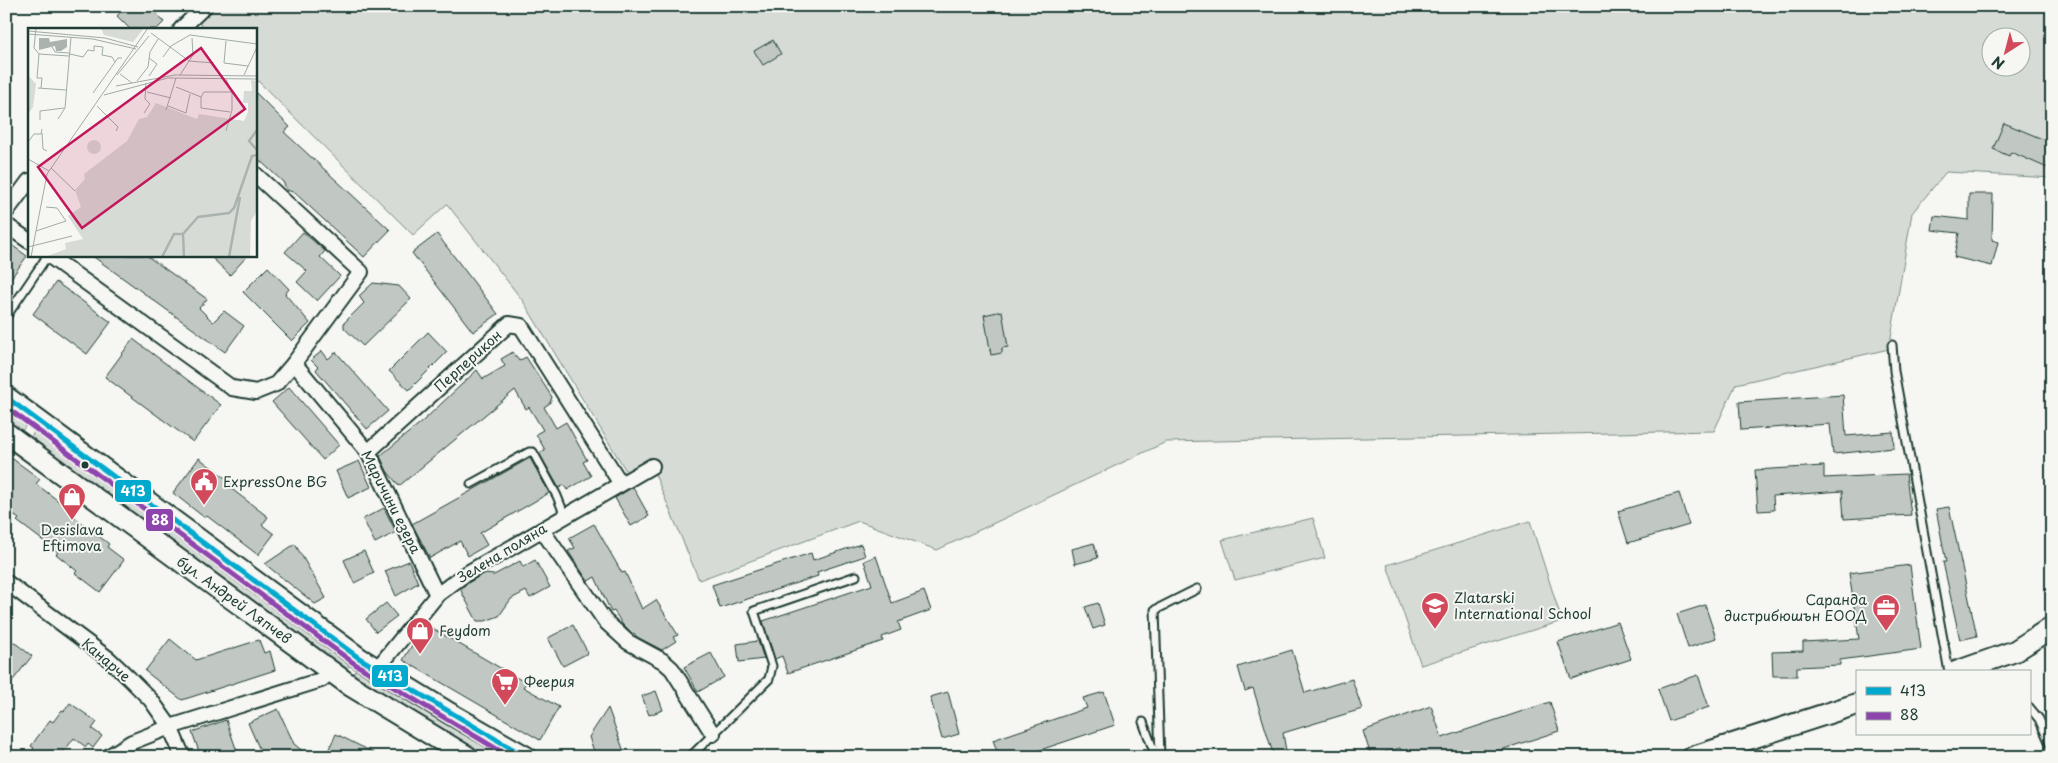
<svg xmlns="http://www.w3.org/2000/svg" width="2058" height="763" viewBox="0 0 2058 763" font-family="'Playpen Sans',sans-serif">
<style>
.green{fill:#d6dbd6;stroke:#7a8c85;fill-rule:evenodd}
.building{fill:#c1c8c3;stroke:#1f3d34}
.lines{fill:none;stroke-linecap:round;stroke-linejoin:round}
.lane-casing{stroke:#1f3d34;stroke-width:11}
.street-casing{stroke:#1f3d34;stroke-width:18}
.secondary-casing{stroke:#1f3d34;stroke-width:24}
.lane{stroke:#f6f6f2;stroke-width:7}
.street{stroke:#f6f6f2;stroke-width:14}
.secondary{stroke:#f6f6f2;stroke-width:20}
.bus-1-casing{stroke:#f6f6f2;stroke-width:9}
.bus-2-casing{stroke:#f6f6f2;stroke-width:9}
.bus-1{stroke:#00a9ce;stroke-width:5}
.bus-2{stroke:#8e44ad;stroke-width:5}
.bus-dot{fill:#1f3d34;stroke:#f6f6f2;stroke-width:2}
.labels{text-anchor:middle;stroke-width:4;stroke-linejoin:round;paint-order:stroke}
.street-label{font-size:14px;fill:#1f3d34;stroke:#f6f6f2}
.poi-label{font-size:14px;fill:#1f3d34;stroke:#f6f6f2;text-anchor:start}
.inset-river{fill:none;stroke:#aab3ae;stroke-width:2.5}
.inset-road{fill:none;stroke:#a0aca6;stroke-width:1}
.view{fill:#c2185b;fill-opacity:0.15;stroke:#c2185b;stroke-width:2.5}
.inset-edge{fill:none;stroke:#1f3d34;stroke-width:2.5}
.line-badge{stroke:#f6f6f2;stroke-width:2}
.badge-label{font-size:14px;text-anchor:middle;font-weight:bold;fill:#fff}
</style>
<rect width="100%" height="100%" fill="#f6f6f2"/>
<filter id="ink" filterUnits="userSpaceOnUse"><feTurbulence type="fractalNoise" baseFrequency=".02" numOctaves="2"/><feDisplacementMap in="SourceGraphic" scale="10" xChannelSelector="R" yChannelSelector="G"/><feConvolveMatrix kernelMatrix="1 2 1 2 8 2 1 2 1" color-interpolation-filters="sRGB"/></filter>
<g filter="url(#ink)">
<g class="green">
<path d="M 182,6 L 2052,6 L 2052,178 L 1946,172 L 1912,213 L 1889,349 L 1736,384 L 1714,431 L 1166,442 L 937,550 L 859,521 L 699,580 L 652,467 L 631,479 L 523,301 L 447,204 L 413,235 L 255,78 L 255,29 L 205,29 ZM 1990,38 L 2020,38 L 2020,68 L 1990,68 Z"/>
<polygon points="6,410 26,425 21,433 6,422"/>
<polygon points="35,431 294,623 351,663 346,671 29,439"/>
<polygon points="1313,518 1325,558 1235,580 1222,540"/>
<polygon points="1530,521 1562,621 1421,665 1387,565"/>
<polygon points="358,667 434,716 507,757 489,757 430,724 352,675"/>
</g>
<g class="building">
<polygon points="126,6 149,6 164,22 157,29 130,29 117,16"/>
<polygon points="773,40 781,54 763,65 754,51"/>
<polygon points="255,92 290,127 284,132 390,230 364,257 295,193 287,190 283,182 255,156"/>
<polygon points="2004,123 2052,143 2052,170 2011,152 2009,156 1993,149"/>
<polygon points="1969,194 1993,194 1992,240 1998,242 1992,266 1954,257 1959,233 1932,230 1934,216 1969,220"/>
<polygon points="303,232 325,251 320,257 340,276 317,301 297,282 307,271 285,252"/>
<polygon points="437,234 498,314 473,332 412,253"/>
<polygon points="6,241 27,256 6,285"/>
<polygon points="91,255 146,255 207,299 199,308 213,322 224,311 244,326 225,352"/>
<polygon points="209,255 248,255 230,275"/>
<polygon points="268,267 289,289 285,294 310,323 292,341 243,292"/>
<polygon points="56,282 111,322 87,354 33,314"/>
<polygon points="373,283 399,286 411,299 363,346 344,328 344,323 364,303 359,296"/>
<polygon points="1002,311 1008,347 1002,348 1002,353 991,355 984,315"/>
<polygon points="428,332 447,352 409,390 389,371"/>
<polygon points="133,339 221,405 193,442 105,377"/>
<polygon points="322,351 328,359 336,352 388,411 367,429 316,370 318,367 311,360"/>
<polygon points="513,352 519,361 526,357 552,397 550,403 544,407 556,428 566,422 587,460 583,462 591,476 567,490 564,485 559,488 539,453 545,450 536,434 543,430 529,407 526,409 515,390 399,486 387,471 380,456 424,420 477,370 483,379 505,366 501,359"/>
<polygon points="289,387 339,445 323,460 272,402"/>
<polygon points="1843,395 1846,436 1893,432 1894,448 1833,454 1830,424 1741,430 1739,402"/>
<polygon points="6,454 40,479 36,484 69,509 67,511 109,544 107,547 124,560 100,592 75,573 77,571 56,554 58,552 17,521 19,519 6,509"/>
<polygon points="199,458 232,483 229,487 268,517 262,525 274,534 258,555 207,516 205,518 173,493"/>
<polygon points="530,458 549,493 480,533 487,545 468,556 460,541 430,558 412,524"/>
<polygon points="359,461 371,487 348,498 336,471"/>
<polygon points="1824,466 1824,478 1906,474 1911,515 1844,519 1842,491 1773,496 1774,510 1758,511 1755,470"/>
<polygon points="633,487 649,516 631,526 615,498"/>
<polygon points="1679,493 1689,525 1628,543 1618,511"/>
<polygon points="1949,507 1977,636 1960,640 1943,562 1946,562 1936,509"/>
<polygon points="384,508 396,532 375,543 363,519"/>
<polygon points="594,524 622,573 625,572 642,609 656,600 678,635 673,637 676,641 662,650 637,637 634,633 632,634 623,625 614,611 611,612 595,577 588,581 568,551 575,548 569,538"/>
<polygon points="1094,543 1098,558 1075,564 1072,549"/>
<polygon points="295,544 326,598 315,604 265,564"/>
<polygon points="861,544 865,556 817,572 818,576 720,608 712,585 811,553 813,560"/>
<polygon points="364,551 374,573 354,583 344,560"/>
<polygon points="876,556 892,603 924,591 931,610 898,622 901,630 882,637 883,641 788,673 782,656 775,659 763,621 872,585 864,561"/>
<polygon points="535,560 550,587 530,598 526,591 511,599 499,616 485,621 477,621 461,591 463,586 483,574 494,575 520,561 523,567"/>
<polygon points="409,561 418,583 396,596 385,571"/>
<polygon points="1910,565 1921,649 1840,660 1840,665 1797,667 1797,676 1773,676 1772,652 1803,651 1803,642 1859,639 1849,573"/>
<polygon points="386,603 397,616 376,632 366,619"/>
<polygon points="1098,603 1105,625 1093,629 1085,607"/>
<polygon points="1705,605 1716,638 1688,648 1677,614"/>
<polygon points="1618,622 1631,659 1571,679 1558,642"/>
<polygon points="425,624 526,683 523,687 559,707 540,740 403,660"/>
<polygon points="573,625 588,653 563,666 548,638"/>
<polygon points="6,636 32,656 6,689"/>
<polygon points="170,639 196,660 259,640 264,653 270,651 275,670 182,700 145,671"/>
<polygon points="758,641 764,659 739,662 737,644"/>
<polygon points="1292,650 1305,693 1352,679 1362,709 1283,733 1287,757 1274,757 1253,688 1245,691 1238,667"/>
<polygon points="711,653 724,677 698,692 684,667"/>
<polygon points="1698,675 1709,707 1669,721 1658,689"/>
<polygon points="656,691 663,710 649,715 642,696"/>
<polygon points="948,692 959,734 942,739 930,697"/>
<polygon points="1104,692 1115,725 1019,757 999,757 993,740 1087,708 1083,698"/>
<polygon points="1550,702 1559,731 1479,757 1403,757 1400,748 1371,756 1363,731 1431,706 1442,738"/>
<polygon points="70,703 97,722 92,729 102,736 93,748 88,744 86,747 74,738 60,757 28,757 34,748 31,746 50,720 53,722 62,710 64,711"/>
<polygon points="608,708 626,757 596,757 589,737"/>
<polygon points="278,709 294,744 310,757 263,757 248,723"/>
<polygon points="226,720 239,757 201,757 192,732"/>
<polygon points="336,734 382,757 325,757"/>
</g>
<g class="lines">
<defs>
<g id="lane">
<polyline points="6,317 48,255"/>
<polyline points="1892,345 1894,371 1949,672"/>
<polyline points="471,484 529,452 533,452 557,496 565,516"/>
<polyline points="2029,707 2039,719 2052,748"/>
<polyline points="1143,722 1156,757"/>
<polyline points="690,757 769,679 772,666 754,611 856,576"/>
<polyline points="1160,757 1155,610 1197,589"/>
</g>
<g id="street">
<polyline points="181,29 205,6"/>
<polyline points="6,212 29,181"/>
<polyline points="6,225 29,241"/>
<polyline points="48,255 232,388 256,392 276,384 294,363 361,272 255,174"/>
<polyline points="294,363 368,452 437,595"/>
<polyline points="368,452 509,324 521,326 621,484"/>
<polyline points="542,530 605,621 628,642 663,661 672,669 713,734"/>
<polyline points="6,582 109,659 129,678 151,700 170,727 183,757"/>
<polyline points="377,669 437,595 464,575 652,466"/>
<polyline points="108,757 132,742 170,727 321,680 331,672"/>
</g>
<g id="secondary">
<polyline points="6,397 359,658 449,713 526,757"/>
<polyline points="6,433 351,686 468,757"/>
<polyline points="1956,672 2015,651 2052,627"/>
<polyline points="1693,757 1857,704"/>
</g>
</defs>
<use href="#lane" class="lane-casing"/>
<use href="#street" class="street-casing"/>
<use href="#secondary" class="secondary-casing"/>
<use href="#lane" class="lane"/>
<use href="#street" class="street"/>
<use href="#secondary" class="secondary"/>
<defs>
<polyline id="bus-1" points="6,397 359,658 526,757"/>
<polyline id="bus-2" points="6,407 355,664 510,757"/>
</defs>
<use href="#bus-1" class="bus-1-casing"/>
<use href="#bus-2" class="bus-2-casing"/>
<use href="#bus-1" class="bus-1"/>
<use href="#bus-2" class="bus-2"/>
</g>
</g>
<defs>
<symbol id="civic-pin" viewBox="-11 -11 22 30"><path d="M0 17L-7.5 6A9.5 9.5 0 1 1 7.5 6Z" fill="#d1495b" stroke="#f6f6f2"/><path d="M-.6-6.5H3V-4.5H.6V-3L4-1V1h2V6H-6V1h2V-1L-.6-3ZM-1.2 2.5V6h2.4V2.5Z" fill="#fff"/></symbol>
<symbol id="shop-pin" viewBox="-11 -11 22 30"><path d="M0 17L-7.5 6A9.5 9.5 0 1 1 7.5 6Z" fill="#d1495b" stroke="#f6f6f2"/><path d="M-5-2.5h2.3a2.7 3.5 0 0 1 5.4 0H5L5.5 6h-11ZM-1.5-2.5h3a1.5 2.3 0 0 0-3 0Z" fill="#fff"/></symbol>
<symbol id="school-pin" viewBox="-11 -11 22 30"><path d="M0 17L-7.5 6A9.5 9.5 0 1 1 7.5 6Z" fill="#d1495b" stroke="#f6f6f2"/><path d="M0-5L7-2L0 1L-7-2ZM-4 1L0 2.5L4 1V4Q0 6-4 4Z" fill="#fff"/></symbol>
<symbol id="office-pin" viewBox="-11 -11 22 30"><path d="M0 17L-7.5 6A9.5 9.5 0 1 1 7.5 6Z" fill="#d1495b" stroke="#f6f6f2"/><path d="M-6-3h4V-5.5h4V-3h4V5H-6ZM-1-4.5V-3h2v-1.5ZM-6 0V1H6V0Z" fill="#fff"/></symbol>
<symbol id="supermarket-pin" viewBox="-11 -11 22 30"><path d="M0 17L-7.5 6A9.5 9.5 0 1 1 7.5 6Z" fill="#d1495b" stroke="#f6f6f2"/><path d="M-6-5.5h2.5l.6 2H6L4.5 2H-2.5L-4.4-4H-6ZM-1.5 3.2a1.3 1.3 0 1 0 .1 0ZM3 3.2a1.3 1.3 0 1 0 .1 0Z" fill="#fff"/></symbol>
</defs>
<g fill-rule="evenodd">
<use href="#civic-pin" x="188" y="466" width="32" height="43"/>
<use href="#shop-pin" x="56" y="481" width="32" height="43"/>
<use href="#school-pin" x="1419" y="590" width="32" height="43"/>
<use href="#office-pin" x="1870" y="592" width="32" height="43"/>
<use href="#shop-pin" x="404" y="615" width="32" height="43"/>
<use href="#supermarket-pin" x="489" y="666" width="32" height="43"/>
</g>
<circle class="bus-dot" cx="85" cy="465" r="4.5"/>
<g class="labels">
<g class="street-label">
<text transform="translate(468 361) rotate(-42)" y="5">Перперикон</text>
<text transform="translate(391 502) rotate(63)" y="5">Маричини езера</text>
<text transform="translate(502 553) rotate(-31)" y="5">Зелена поляна</text>
<text transform="translate(234 600) rotate(36)" y="5">бул. Андрей Ляпчев</text>
<text transform="translate(106 660) rotate(40)" y="5">Канарче</text>
</g>
<g class="poi-label">
<text x="223" y="487">ExpressOne BG</text>
<text x="72" y="535" text-anchor="middle">Desislava<tspan x="72" dy="16">Eftimova</tspan></text>
<text x="1454" y="603">Zlatarski<tspan x="1454" dy="16">International School</tspan></text>
<text x="1867" y="605" text-anchor="end">Саранда<tspan x="1867" dy="16">дистрибюшън ЕООД</tspan></text>
<text x="439" y="636">Feydom</text>
<text x="524" y="687">Феерия</text>
</g>
</g>
<g transform="translate(28 28)">
<rect width="229" height="229" fill="#f6f6f2"/>
<path d="M 73,0 L 116,0 L 105,14 L 76,7 ZM 0,47 L 8,56 L 5,79 L 0,86 ZM 223,52 L 229,53 L 229,183 L 223,193 L 222,229 L 17,229 L 38,221 L 37,215 L 55,211 L 40,188 L 53,179 L 47,162 L 57,151 L 56,146 L 99,113 L 111,91 L 119,89 L 128,75 L 169,91 L 171,86 L 216,93 L 220,84 L 220,75 L 215,75 L 216,63 L 224,63 ZM59 119a7 7 0 1 1 14 0a7 7 0 1 1-14 0Z" fill="#d6dbd6"/>
<path d="M 11,10 L 21,10 L 22,14 L 39,11 L 39,19 L 33,23 L 28,23 L 27,18 L 11,22 Z" fill="#aab3ae"/>
<path class="inset-river" d="M 229,102 L 221,113 L 229,122M 155,206 L 156,229M 134,229 L 146,206 L 155,206 L 170,189 L 201,185 L 206,180 L 224,128 L 229,127M 201,229 L 212,169"/>
<path class="inset-road" d="M 8,0 L 6,20 L 11,26 L 41,28M 0,3 L 77,10 L 110,19M 123,5 L 161,33 L 186,35M 0,6 L 65,11 L 108,21M 162,7 L 229,16M 198,13 L 196,35 L 220,38M 24,19 L 27,24 L 41,25M 11,26 L 9,50 L 14,50 L 13,60M 42,26 L 55,29 L 60,22 L 66,23 L 66,18 L 75,19 L 74,27 L 84,29 L 87,34M 135,29 L 143,18 L 162,7M 121,30 L 129,36 L 121,48M 92,46 L 104,55M 89,47 L 121,8M 152,47 L 165,27 L 164,10M 216,47 L 229,19M 198,51 L 204,64 L 204,82 L 198,103M 109,53 L 120,39 L 122,24 L 130,11M 88,58 L 147,47 L 229,48M 148,59 L 173,69M 10,60 L 38,62M 119,64 L 143,70M 65,65 L 90,30 L 94,30M 76,67 L 140,50 L 229,51M 173,69 L 173,80 L 202,84M 173,69 L 176,64 L 204,64M 69,78 L 90,99 L 88,103M 140,78 L 158,85 L 162,66M 138,82 L 148,50M 116,85 L 122,76 L 117,71 L 118,55M 30,91 L 37,80 L 43,9M 12,92 L 12,83 L 36,80M 14,105 L 15,121 L 19,123M 0,114 L 6,106 L 13,106 L 14,101M 0,131 L 21,143M 23,140 L 47,163M 8,203 L 38,193 L 29,180 L 18,179M 0,219 L 44,208M 3,229 L 19,146 L 120,0"/>
<path class="view" d="M 173,20 L 217,81 L 54,200 L 10,139 Z"/>
<rect width="229" height="229" class="inset-edge"/>
</g>
<g class="line-badge">
<rect x="114" y="479" width="38" height="24" rx="5" fill="#00a9ce"/>
<rect x="145" y="508" width="29" height="24" rx="5" fill="#8e44ad"/>
<rect x="371" y="664" width="38" height="24" rx="5" fill="#00a9ce"/>
</g>
<g class="badge-label">
<text x="133" y="496">413</text>
<text x="160" y="525">88</text>
<text x="390" y="681">413</text>
</g>
<rect width="2058" height="763" fill="none" stroke="#f6f6f2" stroke-width="25"/>
<rect x="12" y="12" width="2033" height="738" fill="none" stroke="#1f3d34" stroke-width="2" filter="url(#ink)"/>
<rect x="1856" y="670" width="175" height="65" fill="#f6f6f2" stroke="#a0aca6"/>
<rect x="1866" y="687" width="25" height="8" fill="#00a9ce" stroke="#a0aca6"/>
<text x="1900" y="696" font-size="15" fill="#1f3d34">413</text>
<rect x="1866" y="712" width="25" height="8" fill="#8e44ad" stroke="#a0aca6"/>
<text x="1900" y="720" font-size="15" fill="#1f3d34">88</text>
<g transform="translate(2006 52) rotate(216)"><circle r="24" fill="#f6f6f2" stroke="#a0aca6"/>
<path d="M0-4L9 19L0 12L-9 19Z" fill="#d1495b"/>
<text y="-8" font-size="14" font-weight="bold" text-anchor="middle" fill="#1f3d34">N</text>
</g>
</svg>
